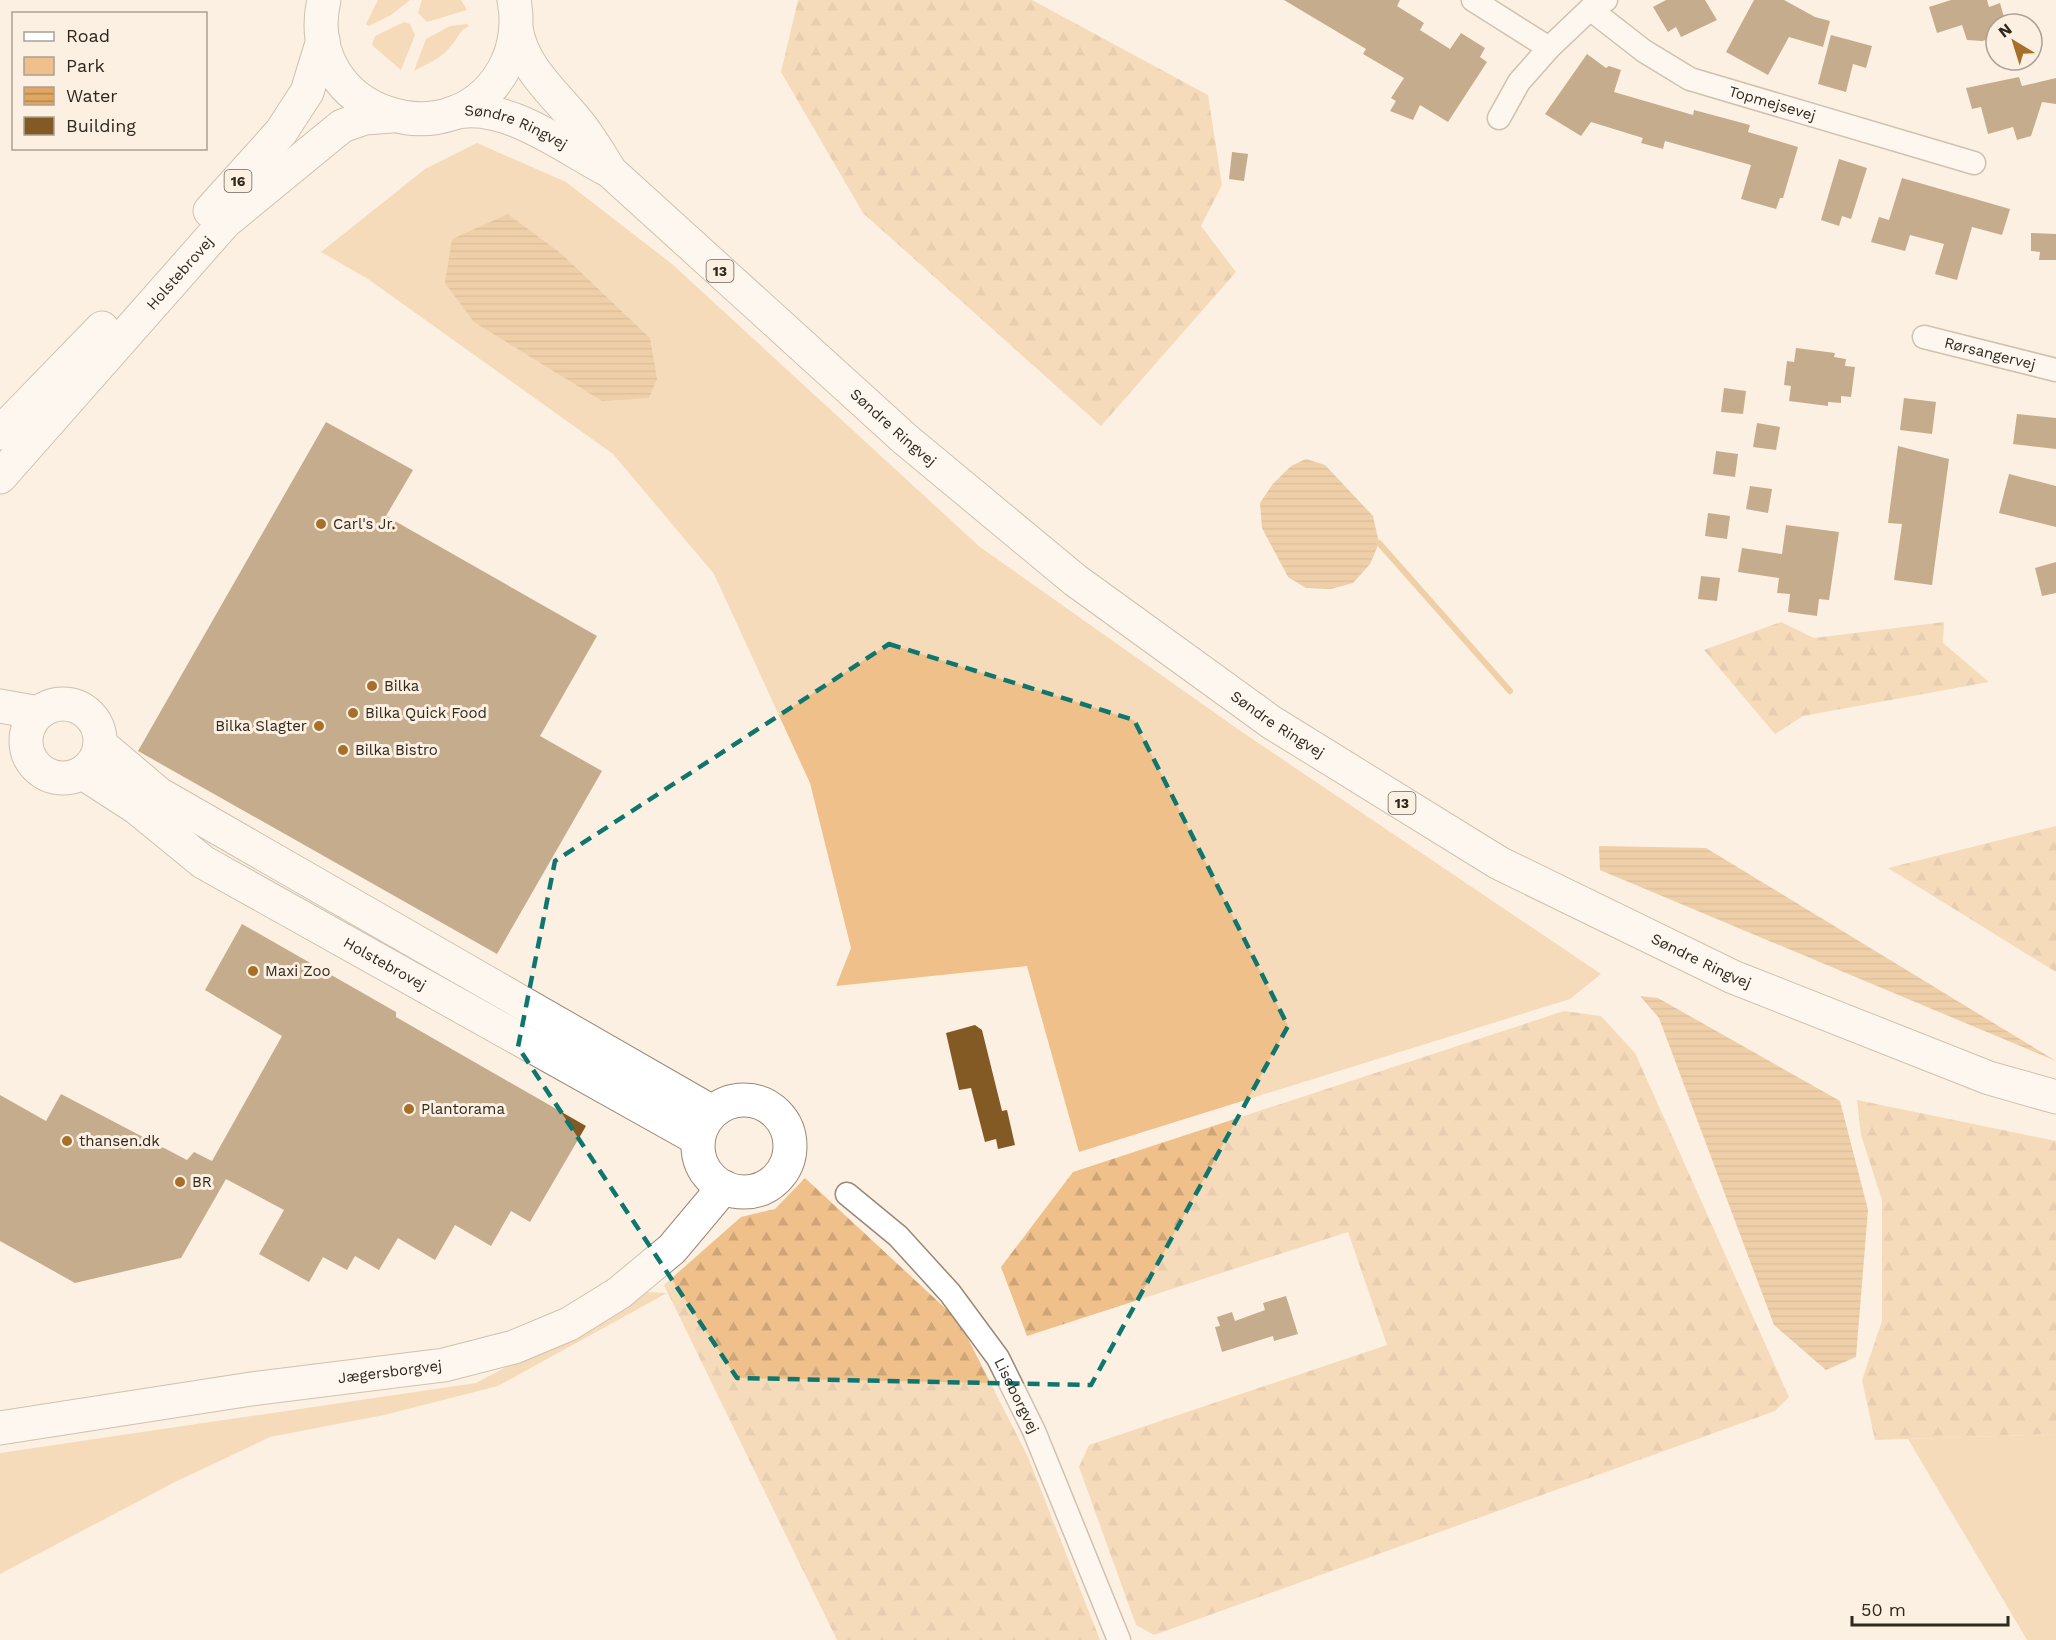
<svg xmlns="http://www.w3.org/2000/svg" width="2056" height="1640" viewBox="0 0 2056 1640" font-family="'Work Sans',sans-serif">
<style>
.green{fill:#f0c08a;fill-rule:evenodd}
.forest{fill:url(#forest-firs)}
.water{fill:url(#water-rules)}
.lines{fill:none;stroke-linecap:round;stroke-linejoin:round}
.stream{stroke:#e1a661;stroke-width:6}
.building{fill:#845a24}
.street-casing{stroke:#9b8874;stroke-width:25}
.secondary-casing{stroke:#9b8874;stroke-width:35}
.primary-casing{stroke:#9b8874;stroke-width:35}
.street{stroke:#fff;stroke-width:22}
.secondary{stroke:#fff;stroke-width:33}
.primary{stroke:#fff;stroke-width:33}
.marked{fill:none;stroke:#0f766e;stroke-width:4.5;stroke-dasharray:12 8;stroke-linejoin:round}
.poi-dot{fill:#a6702b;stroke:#fcf0e2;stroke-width:2}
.labels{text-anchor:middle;stroke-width:6;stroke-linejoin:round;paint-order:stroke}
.shield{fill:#fcf0e2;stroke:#6c645a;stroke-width:1.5}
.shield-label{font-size:14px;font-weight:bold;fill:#2f281f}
.street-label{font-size:15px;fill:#2f281f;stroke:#fcf0e2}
.poi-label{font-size:15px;fill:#2f281f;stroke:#fcf0e2;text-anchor:start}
</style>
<defs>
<pattern id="forest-firs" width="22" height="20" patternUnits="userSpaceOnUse" patternTransform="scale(1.5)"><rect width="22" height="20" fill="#f0c08a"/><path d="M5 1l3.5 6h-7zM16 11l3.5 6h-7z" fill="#cea577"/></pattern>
<pattern id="water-rules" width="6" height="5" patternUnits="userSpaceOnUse" patternTransform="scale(1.5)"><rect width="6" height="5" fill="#e1a661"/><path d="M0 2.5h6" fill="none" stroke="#b7874f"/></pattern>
</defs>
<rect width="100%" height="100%" fill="#fcf0e2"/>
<g class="green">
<polygon points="378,0 410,0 391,15 369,26 366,24"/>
<polygon points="422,0 461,0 467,10 427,22 418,13"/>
<polygon points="404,22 410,24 415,35 401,70 372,45 375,36"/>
<path d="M 467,24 L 469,26 C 458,31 458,39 450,47 C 441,59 426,64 414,71 L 426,39 L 450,26 Z"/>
<path d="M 477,143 L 566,182 L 672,264 L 980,547 L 1242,732 L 1601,974 L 1570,999 L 1079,1152 L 1027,966 L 836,986 L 851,948 L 810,783 L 714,574 L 613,454 L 368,279 L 321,252 L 425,169 ZM 508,214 L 562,254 L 650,338 Z"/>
<polygon points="647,1292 667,1293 498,1386 384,1415 270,1437 175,1482 0,1574 0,1453 476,1383"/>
<polygon points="2056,1434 2056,1640 2027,1640 1908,1439"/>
</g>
<g class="forest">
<polygon points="798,0 1032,0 1208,95 1222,185 1201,226 1236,272 1101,426 863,213 781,72"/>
<polygon points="1781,622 1814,638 1944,622 1943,643 1989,682 1803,716 1775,734 1704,650"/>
<polygon points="2056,826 2056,972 1888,868"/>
<polygon points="1564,1011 1601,1016 1635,1053 1789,1397 1775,1411 1154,1635 1136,1625 1079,1467 1089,1445 1387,1345 1348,1232 1027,1336 1001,1267 1073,1172"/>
<polygon points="1857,1100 2056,1141 2056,1434 1875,1440 1862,1380 1882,1321 1882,1200 1861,1135"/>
<polygon points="805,1178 959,1321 1028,1457 1100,1640 837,1640 664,1285 741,1217 775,1209"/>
</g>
<g class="water">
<polygon points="508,214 562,254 650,338 657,379 649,398 602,401 474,322 445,283 452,239"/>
<polygon points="1306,459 1325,465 1373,516 1379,543 1370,564 1353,583 1331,589 1306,588 1288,577 1262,528 1260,503 1272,485 1291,466"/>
<polygon points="1599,846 1706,848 2056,1061 1600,870"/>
<polygon points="1640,996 1658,998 1840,1101 1868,1210 1856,1357 1826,1370 1774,1325 1659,1018"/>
</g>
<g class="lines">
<polyline class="stream" points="1379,543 1510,691"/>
</g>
<g class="building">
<polygon points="1284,0 1400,0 1397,6 1424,23 1420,30 1450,49 1461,33 1485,48 1480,57 1487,62 1448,122 1420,105 1413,120 1390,111 1396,101 1391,98 1404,78 1363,54 1366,49"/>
<polygon points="1666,0 1705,0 1717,20 1681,37 1676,27 1668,32 1653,7"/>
<polygon points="1754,0 1784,0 1815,17 1830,21 1823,47 1789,37 1768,75 1726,52"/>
<polygon points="1951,0 1987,0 1989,7 2000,3 2006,24 1996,24 1996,37 1982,41 1967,40 1962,25 1937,33 1929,7"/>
<polygon points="1831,35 1872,46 1866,68 1853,64 1846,92 1818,84"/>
<polygon points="1587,54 1606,68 1609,66 1621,70 1614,92 1693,115 1694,110 1750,125 1748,132 1798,147 1783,198 1780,198 1776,209 1741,199 1751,165 1665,141 1663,149 1641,143 1643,138 1591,122 1581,136 1545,114"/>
<polygon points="2019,77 2022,86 2056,78 2056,104 2042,102 2031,136 2017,140 2013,127 1988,134 1981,107 1972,109 1966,88"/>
<polygon points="1232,152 1248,154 1244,181 1229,179"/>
<polygon points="1839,159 1867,168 1851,219 1842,216 1839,226 1821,220"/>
<polygon points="1902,178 2010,209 2002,235 1972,227 1957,280 1935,274 1944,244 1910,235 1905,251 1871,242 1879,217 1889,220"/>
<polygon points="2031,233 2056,234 2056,260 2039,260 2040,252 2031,251"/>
<polygon points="1796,348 1835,353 1834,357 1846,359 1845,366 1855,367 1851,397 1841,396 1841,403 1828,402 1828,406 1789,401 1791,386 1784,385 1787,361 1794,362"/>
<polygon points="1724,388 1746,391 1743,414 1721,412"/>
<polygon points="1904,398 1936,402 1932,434 1900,430"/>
<polygon points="2017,414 2056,418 2056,449 2013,444"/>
<polygon points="326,422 413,470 386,516 597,636 540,736 602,771 497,954 138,751"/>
<polygon points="1757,423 1780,427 1776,450 1753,447"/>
<polygon points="1898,446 1949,459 1932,585 1894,580 1902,524 1888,523"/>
<polygon points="1716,451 1738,454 1735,477 1713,474"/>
<polygon points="2009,474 2056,486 2056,527 1999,513"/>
<polygon points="1750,486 1772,489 1768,513 1746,509"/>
<polygon points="1708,513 1730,516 1727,539 1705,536"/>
<polygon points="1786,525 1839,532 1829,600 1819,599 1817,616 1788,612 1790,594 1777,593 1779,578 1738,572 1742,548 1782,554"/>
<polygon points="2056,562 2056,593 2042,596 2035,568"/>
<polygon points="1701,576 1720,578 1717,601 1698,599"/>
<polygon points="242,924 396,1012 396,1017 586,1126 530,1222 511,1211 491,1246 455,1225 435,1260 398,1238 379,1270 355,1256 347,1270 323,1257 309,1282 259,1254 284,1210 226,1179 181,1258 75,1283 0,1241 0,1095 46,1121 61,1094 187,1160 194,1152 212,1161 282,1036 205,990"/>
<polygon points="975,1025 982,1030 1002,1111 1007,1110 1015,1145 998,1149 996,1139 985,1142 971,1088 959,1090 946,1033"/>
<polygon points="1286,1296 1298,1334 1274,1341 1273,1336 1222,1352 1215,1327 1220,1326 1217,1317 1232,1312 1235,1321 1265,1310 1263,1303"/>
</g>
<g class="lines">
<defs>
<g id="street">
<polyline points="1473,0 1549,48 1519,82 1499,118"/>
<path id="s1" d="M 1590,9 L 1644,51 L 1690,79 L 1974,163"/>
<polyline points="1549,48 1590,9 1606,0"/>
<path id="s2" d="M 1924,337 L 2056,370"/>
<path id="s3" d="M 847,1194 L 898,1236 L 950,1293 L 998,1358 L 1034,1431 L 1119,1640"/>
</g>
<g id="secondary">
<circle cx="63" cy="741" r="37"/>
<polyline points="0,706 39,713"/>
<polyline points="100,744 159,794 712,1112"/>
<path id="s4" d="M 83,773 L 137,808 L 203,862 L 698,1139"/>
<circle cx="744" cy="1146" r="46"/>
<path id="s5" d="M 0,1428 L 251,1389 L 444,1365 L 514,1347 L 569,1324 L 619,1293 L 672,1249 L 724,1187"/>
</g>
<g id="primary">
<path d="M 324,0 C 298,113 457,167 507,63 C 516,43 518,21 514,0"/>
<path id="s6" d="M 516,28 C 522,66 551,90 575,119 C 589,135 600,155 611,172 L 905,439 L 1075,580 L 1271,722 L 1499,863 L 1733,977 L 1989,1078 L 2056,1097"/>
<path id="s7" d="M 453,113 C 503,100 563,146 606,169"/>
<polyline points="210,211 281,132 307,92 323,40"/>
<polyline points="0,433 102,328"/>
<path id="s8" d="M 0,477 L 225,222 L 342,126 L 365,118 L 392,116"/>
</g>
</defs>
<use href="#street" class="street-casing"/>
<use href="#secondary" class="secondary-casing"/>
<use href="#primary" class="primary-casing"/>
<use href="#street" class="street"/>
<use href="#secondary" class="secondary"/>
<use href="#primary" class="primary"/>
</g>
<path d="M0 0H2056V1640H0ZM 889,644 L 1134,720 L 1288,1026 L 1091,1385 L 737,1378 L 518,1047 L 555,861 Z" fill="#fcf0e2" fill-opacity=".55" fill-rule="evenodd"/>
<path class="marked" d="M 889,644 L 1134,720 L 1288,1026 L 1091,1385 L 737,1378 L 518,1047 L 555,861 Z"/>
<g class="poi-dot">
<circle cx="321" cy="524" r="6"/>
<circle cx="372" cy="686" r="6"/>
<circle cx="353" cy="713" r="6"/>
<circle cx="319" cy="726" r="6"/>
<circle cx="343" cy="750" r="6"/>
<circle cx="253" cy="971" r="6"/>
<circle cx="409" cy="1109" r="6"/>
<circle cx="67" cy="1141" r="6"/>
<circle cx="180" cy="1182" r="6"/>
</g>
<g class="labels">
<g class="shield">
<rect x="224.5" y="170" width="27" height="22" rx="4.5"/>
<rect x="706.5" y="260" width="27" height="22" rx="4.5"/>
<rect x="1388.5" y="792" width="27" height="22" rx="4.5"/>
</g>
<g class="shield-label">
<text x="238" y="186">16</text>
<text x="720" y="276">13</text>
<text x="1402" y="808">13</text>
</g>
<g class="street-label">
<text dy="5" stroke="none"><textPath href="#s1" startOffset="208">Topmejsevej</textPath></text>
<text dy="5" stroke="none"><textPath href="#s7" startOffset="66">Søndre Ringvej</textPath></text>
<text dy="5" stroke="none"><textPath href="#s8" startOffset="272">Holstebrovej</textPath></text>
<text dy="5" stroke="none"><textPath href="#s2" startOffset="68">Rørsangervej</textPath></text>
<text dy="5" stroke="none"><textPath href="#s6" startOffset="555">Søndre Ringvej</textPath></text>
<text dy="5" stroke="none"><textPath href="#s6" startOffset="1041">Søndre Ringvej</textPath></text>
<text dy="5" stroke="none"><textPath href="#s6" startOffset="1527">Søndre Ringvej</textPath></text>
<text dy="5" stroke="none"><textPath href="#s4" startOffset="358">Holstebrovej</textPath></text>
<text dy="5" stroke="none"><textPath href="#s5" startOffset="394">Jægersborgvej</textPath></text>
<text dy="5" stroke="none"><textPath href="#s3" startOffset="266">Liseborgvej</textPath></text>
</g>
<g class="poi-label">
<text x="333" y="529">Carl's Jr.</text>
<text x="384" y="691">Bilka</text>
<text x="365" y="718">Bilka Quick Food</text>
<text x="307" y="731" text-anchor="end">Bilka Slagter</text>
<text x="355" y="755">Bilka Bistro</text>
<text x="265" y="976">Maxi Zoo</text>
<text x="421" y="1114">Plantorama</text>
<text x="79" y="1146">thansen.dk</text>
<text x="192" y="1187">BR</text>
</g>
</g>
<rect x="12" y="12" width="195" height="138" fill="#fcf0e2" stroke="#aaa094" stroke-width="1.5"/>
<rect x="24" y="32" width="30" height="9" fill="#ffffff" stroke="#aaa094" stroke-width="1.5"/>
<text x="66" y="42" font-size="18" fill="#2f281f">Road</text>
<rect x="24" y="57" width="30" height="18" fill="#f0c08a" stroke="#aaa094" stroke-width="1.5"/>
<text x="66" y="72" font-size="18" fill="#2f281f">Park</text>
<rect x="24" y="87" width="30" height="18" fill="url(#water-rules)" stroke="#aaa094" stroke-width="1.5"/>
<text x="66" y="102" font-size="18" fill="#2f281f">Water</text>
<rect x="24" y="117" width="30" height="18" fill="#845a24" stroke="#aaa094" stroke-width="1.5"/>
<text x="66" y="132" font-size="18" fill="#2f281f">Building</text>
<g transform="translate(2014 42) rotate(322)"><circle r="28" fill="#fcf0e2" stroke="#aaa094" stroke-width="1.5"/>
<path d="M0-4.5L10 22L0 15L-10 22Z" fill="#a6702b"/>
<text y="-9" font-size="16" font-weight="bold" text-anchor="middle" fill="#2f281f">N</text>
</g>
<path d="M1852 1616v9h156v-9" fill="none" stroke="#2f281f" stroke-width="3"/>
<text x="1861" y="1616" font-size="18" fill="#2f281f" stroke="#fcf0e2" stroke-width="4.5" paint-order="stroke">50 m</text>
</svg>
